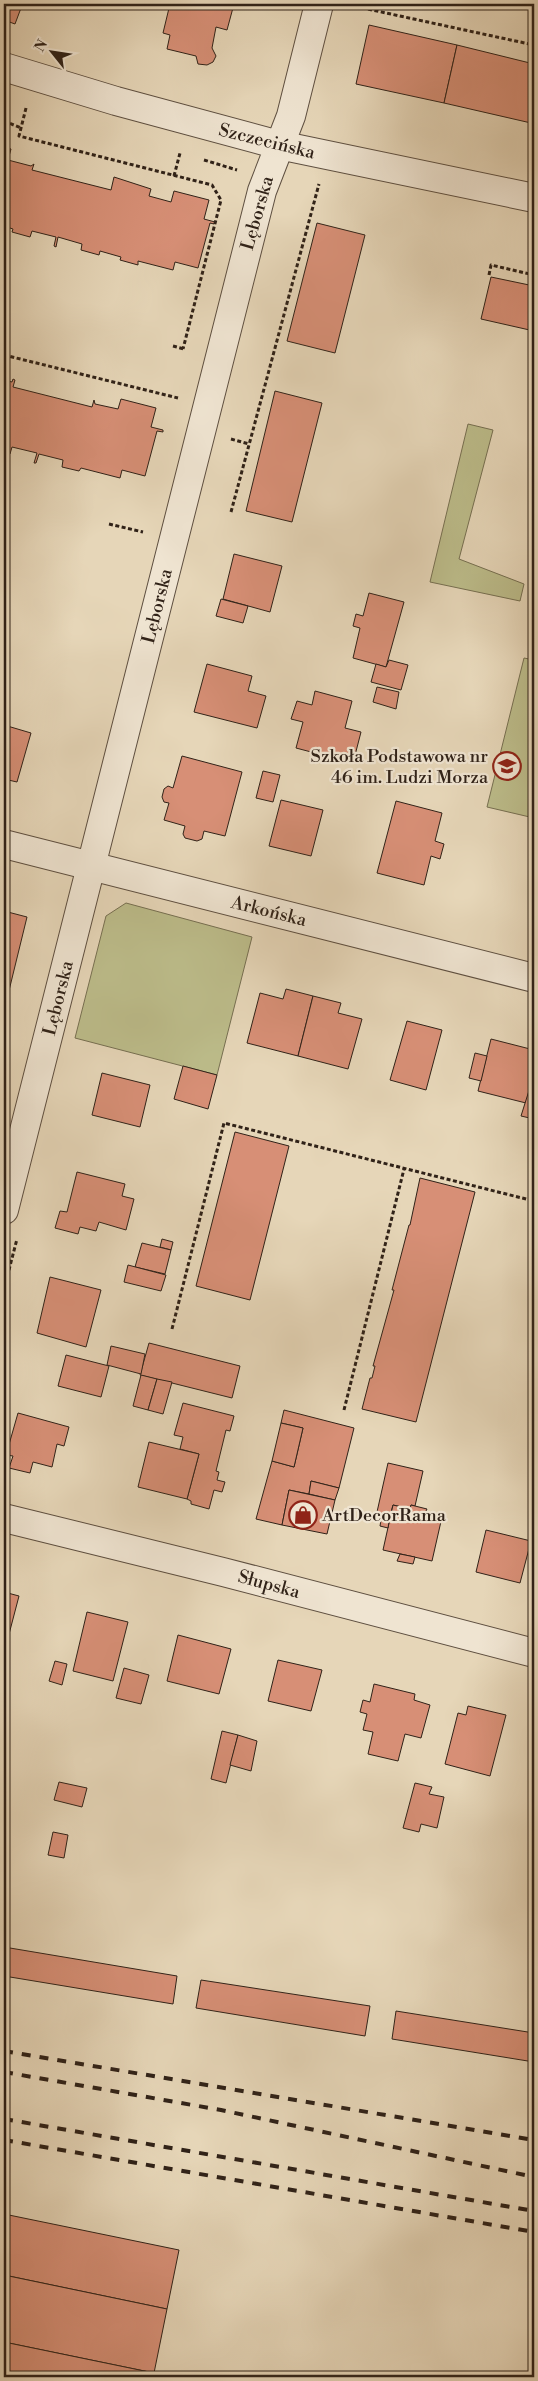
<svg xmlns="http://www.w3.org/2000/svg" width="538" height="2381" viewBox="0 0 538 2381" font-family="'Libre Bodoni',serif">
<style>
.green{fill:#bcbc8a;stroke:#766f51}
.building{fill:#d78f76;stroke:#302218}
.lines{fill:none;stroke-linecap:round;stroke-linejoin:round}
.street-casing{stroke:#5e4f40;stroke-width:30}
.path{stroke:#302218;stroke-width:3;stroke-dasharray:4 2.5;stroke-linecap:butt}
.street{stroke:#efe4d1;stroke-width:28}
.rail{stroke:#302218;stroke-width:4;stroke-dasharray:9 9;stroke-linecap:butt}
.labels{text-anchor:middle;stroke-width:4.5;stroke-linejoin:round;paint-order:stroke}
.street-label{font-size:18px;fill:#302218;stroke:#efe4d1}
.poi-label{font-size:18px;fill:#302218;stroke:#efe4d1;text-anchor:end}
</style>
<rect width="100%" height="100%" fill="#e6d6b8"/>
<filter id="stains"><feTurbulence type="fractalNoise" baseFrequency=".004" numOctaves="4"/><feColorMatrix values="0 0 0 0 .2 0 0 0 0 .09 0 0 0 0 .02 0 0 0 .5 -.17"/></filter>
<radialGradient id="worn" r=".72"><stop offset=".6" stop-color="#630" stop-opacity="0"/><stop offset="1" stop-color="#630" stop-opacity=".3"/></radialGradient>
<g class="green">
<polygon points="468,424 493,430 459,559 524,584 520,601 430,582"/>
<polygon points="524,658 534,660 534,818 487,807"/>
<polygon points="126,903 252,937 217,1075 75,1038 106,916"/>
</g>
<g class="building">
<polygon points="4,4 21,8 15,24 4,20"/>
<polygon points="170,4 234,4 227,30 216,27 212,48 216,56 213,62 207,65 198,64 196,56 167,49 170,35 163,33"/>
<polygon points="369,25 457,45 444,103 356,84"/>
<polygon points="457,45 534,64 534,106 531,123 444,103"/>
<polygon points="4,147 11,149 8,160 31,166 34,164 32,170 111,190 114,177 151,189 149,196 171,202 174,191 209,200 204,219 215,222 214,224 210,223 198,268 175,262 173,270 138,261 138,265 120,260 121,257 100,251 99,255 81,250 82,244 58,237 56,247 54,246 56,237 32,231 30,237 12,232 13,229 4,226"/>
<polygon points="317,223 365,235 335,353 287,341"/>
<polygon points="491,277 534,286 534,331 481,319"/>
<polygon points="13,379 15,380 13,387 92,407 94,400 95,404 118,409 121,399 156,408 151,427 163,430 163,432 157,431 145,476 122,470 120,478 81,468 79,471 62,467 63,460 39,454 36,463 34,463 37,453 12,447 10,454 4,452 4,380 12,382"/>
<polygon points="275,391 322,403 292,522 246,511"/>
<polygon points="234,554 282,566 270,612 223,599"/>
<polygon points="369,593 404,602 386,667 353,658 360,628 353,626 356,614 363,616"/>
<polygon points="221,599 248,606 243,623 216,616"/>
<polygon points="389,660 408,665 401,690 371,682 376,664 386,667"/>
<polygon points="207,664 252,676 248,691 266,696 257,728 194,712"/>
<polygon points="377,687 399,692 396,709 373,702"/>
<polygon points="315,691 352,701 345,728 361,732 353,763 296,748 303,722 291,719 297,701 312,705"/>
<polygon points="4,725 31,733 17,782 4,779"/>
<polygon points="182,756 242,772 225,836 204,831 202,839 197,841 185,838 183,834 185,826 164,820 169,803 164,802 162,797 164,789 168,786 173,788"/>
<polygon points="263,771 280,775 273,802 256,798"/>
<polygon points="281,800 323,810 311,856 269,846"/>
<polygon points="396,801 442,813 435,841 444,844 440,859 431,856 424,885 377,873"/>
<polygon points="4,911 27,917 4,1011"/>
<polygon points="286,989 313,996 298,1056 247,1043 260,993 283,999"/>
<polygon points="313,996 341,1003 338,1013 362,1019 348,1069 298,1056"/>
<polygon points="407,1021 442,1030 426,1090 390,1080"/>
<polygon points="491,1039 534,1050 534,1072 526,1103 478,1091"/>
<polygon points="475,1053 487,1056 481,1081 469,1078"/>
<polygon points="183,1066 217,1075 208,1109 174,1099"/>
<polygon points="102,1073 150,1085 140,1127 92,1115"/>
<polygon points="532,1081 534,1082 534,1119 521,1116"/>
<polygon points="235,1132 289,1146 250,1300 196,1286"/>
<polygon points="77,1172 125,1184 122,1196 134,1199 126,1230 99,1222 96,1231 80,1227 78,1234 55,1228 60,1211 67,1212"/>
<polygon points="420,1178 475,1192 416,1422 362,1409 370,1378 372,1378 375,1366 373,1366 394,1290 392,1290 409,1225 410,1225"/>
<polygon points="162,1239 173,1242 171,1250 160,1247"/>
<polygon points="142,1243 171,1250 165,1274 135,1267"/>
<polygon points="128,1265 166,1275 161,1291 124,1282"/>
<polygon points="50,1277 101,1290 86,1347 37,1333"/>
<polygon points="149,1343 240,1366 232,1398 140,1375"/>
<polygon points="111,1346 145,1354 141,1374 107,1365"/>
<polygon points="66,1355 109,1366 101,1397 58,1386"/>
<polygon points="141,1375 157,1379 148,1410 133,1406"/>
<polygon points="157,1379 172,1382 163,1414 148,1410"/>
<polygon points="183,1403 234,1416 230,1431 226,1430 216,1471 219,1472 217,1480 225,1482 222,1492 214,1490 209,1509 191,1504 191,1501 187,1499 199,1454 180,1449 183,1437 174,1435"/>
<polygon points="284,1410 354,1428 339,1488 311,1481 309,1494 289,1490 282,1525 256,1519 272,1461 294,1467 303,1428 281,1423"/>
<polygon points="18,1413 69,1427 64,1446 57,1444 52,1467 33,1462 30,1473 9,1468 13,1456 6,1455"/>
<polygon points="281,1423 303,1428 294,1467 272,1461"/>
<polygon points="149,1442 199,1454 187,1499 138,1487"/>
<polygon points="388,1463 423,1471 415,1506 411,1505 410,1509 393,1505 390,1516 377,1512"/>
<polygon points="311,1481 339,1488 335,1500 309,1494"/>
<polygon points="289,1490 335,1500 327,1534 282,1525"/>
<polygon points="393,1505 410,1509 411,1505 427,1509 425,1513 442,1517 432,1561 383,1550"/>
<polygon points="382,1514 390,1516 388,1528 380,1526"/>
<polygon points="486,1530 531,1541 520,1583 476,1572"/>
<polygon points="400,1554 415,1557 413,1564 397,1561"/>
<polygon points="4,1592 19,1596 8,1638 4,1637"/>
<polygon points="87,1612 128,1622 113,1681 73,1671"/>
<polygon points="178,1635 231,1649 219,1694 167,1681"/>
<polygon points="278,1660 322,1670 311,1711 268,1701"/>
<polygon points="55,1661 67,1664 62,1685 49,1681"/>
<polygon points="124,1668 149,1675 141,1704 116,1698"/>
<polygon points="374,1684 415,1694 414,1700 430,1705 421,1738 405,1734 398,1761 368,1754 373,1732 363,1730 367,1714 360,1712 363,1700 370,1702"/>
<polygon points="468,1706 506,1715 490,1776 445,1764 458,1713 466,1715"/>
<polygon points="222,1731 238,1735 226,1783 211,1779"/>
<polygon points="238,1735 257,1741 251,1771 230,1765"/>
<polygon points="59,1782 87,1788 82,1807 54,1800"/>
<polygon points="415,1783 432,1787 429,1794 444,1797 437,1828 421,1824 419,1832 403,1828"/>
<polygon points="53,1832 68,1835 64,1858 48,1855"/>
<polygon points="4,1947 177,1976 173,2004 4,1976"/>
<polygon points="201,1980 370,2006 365,2036 196,2008"/>
<polygon points="396,2011 534,2033 534,2062 392,2039"/>
<polygon points="4,2214 179,2250 167,2309 4,2275"/>
<polygon points="4,2275 167,2309 154,2373 4,2342"/>
<polygon points="4,2342 154,2373 177,2377 4,2377"/>
</g>
<g class="lines">
<defs>
<g id="street">
<polyline points="4,67 116,101 279,145 534,198"/>
<polyline points="4,844 534,978"/>
<polyline points="4,1210 262,191 291,116 319,4"/>
<polyline points="4,1518 223,1572 534,1653"/>
</g>
</defs>
<use href="#street" class="street-casing"/>
<g class="path">
<polyline points="349,5 534,45"/>
<polyline points="26,108 19,136 212,185 221,200 183,349"/>
<polyline points="4,121 21,128"/>
<polyline points="204,160 237,170"/>
<polyline points="174,176 180,153"/>
<polyline points="489,275 491,265 534,275"/>
<polyline points="4,321 7,322 4,333"/>
<polyline points="173,346 184,349"/>
<polyline points="4,355 178,398"/>
<polyline points="231,439 249,444"/>
<polyline points="231,512 319,184"/>
<polyline points="109,524 143,532"/>
<polyline points="4,1289 17,1239"/>
<polyline points="172,1329 224,1123 534,1201"/>
<polyline points="344,1410 404,1169"/>
</g>
<use href="#street" class="street"/>
<g class="rail">
<polyline points="4,2051 534,2140"/>
<polyline points="4,2072 221,2110 534,2177"/>
<polyline points="4,2119 534,2211"/>
<polyline points="4,2140 534,2232"/>
</g>
</g>
<defs>
<symbol id="school-ring" viewBox="-11 -11 22 22"><circle r="9.5" fill="#efe4d1" stroke="#8f2418" stroke-width="1.5"/><path d="M0-5L7-2L0 1L-7-2ZM-4 1L0 2.5L4 1V4Q0 6-4 4Z" fill="#8f2418"/></symbol>
<symbol id="shop-ring" viewBox="-11 -11 22 22"><circle r="9.5" fill="#efe4d1" stroke="#8f2418" stroke-width="1.5"/><path d="M-5-2.5h2.3a2.7 3.5 0 0 1 5.4 0H5L5.5 6h-11ZM-1.5-2.5h3a1.5 2.3 0 0 0-3 0Z" fill="#8f2418"/></symbol>
</defs>
<g fill-rule="evenodd">
<use href="#school-ring" x="491" y="750" width="32" height="32"/>
<use href="#shop-ring" x="287" y="1499" width="32" height="32"/>
</g>
<g class="labels">
<g class="street-label">
<text transform="translate(267 141) rotate(14)" y="6">Szczecińska</text>
<text transform="translate(257 213) rotate(-74)" y="6">Lęborska</text>
<text transform="translate(157 606) rotate(-76)" y="6">Lęborska</text>
<text transform="translate(269 911) rotate(14)" y="6">Arkońska</text>
<text transform="translate(58 998) rotate(-76)" y="6">Lęborska</text>
<text transform="translate(269 1584) rotate(15)" y="6">Słupska</text>
</g>
<g class="poi-label">
<text x="488" y="762">Szkoła Podstawowa nr<tspan x="488" dy="21">46 im. Ludzi Morza</tspan></text>
<text x="322" y="1521" text-anchor="start">ArtDecorRama</text>
</g>
</g>
<rect width="538" height="2381" fill="none" stroke="#e6d6b8" stroke-width="20"/>
<rect x="5" y="5" width="528" height="2371" fill="none" stroke="#302218" stroke-width="2.5"/>
<rect x="10" y="10" width="518" height="2361" fill="none" stroke="#302218"/>
<g transform="translate(52 52) rotate(300)" stroke="#efe4d1" stroke-width="4" paint-order="stroke">
<path d="M0-4L9 19L0 12L-9 19Z" fill="#302218"/>
<text y="-8" font-size="14" font-weight="bold" text-anchor="middle" fill="#302218">N</text>
</g>
<rect width="100%" height="100%" filter="url(#stains)"/>
<rect width="100%" height="100%" fill="url(#worn)"/>
</svg>
